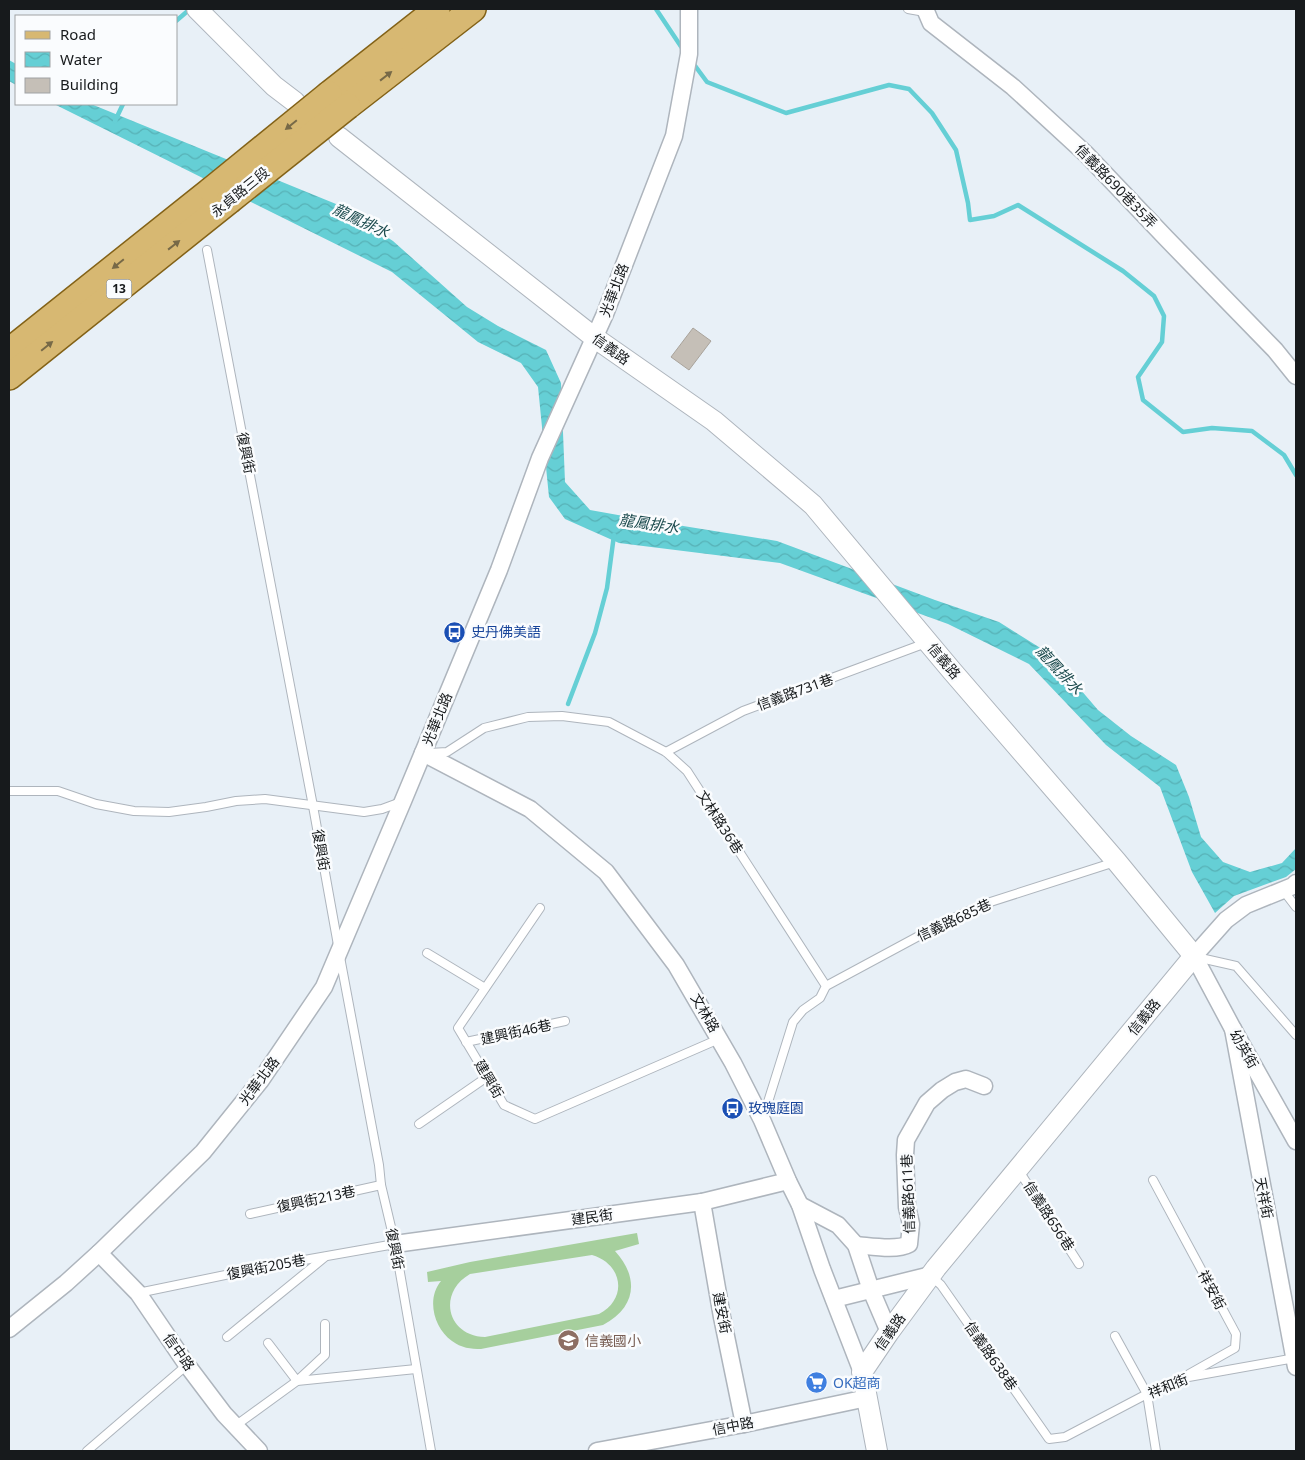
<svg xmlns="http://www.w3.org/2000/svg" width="1305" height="1460" viewBox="0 0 1305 1460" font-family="'Noto Sans','Noto Sans TC',sans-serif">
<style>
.pitch{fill:#a6cf9d;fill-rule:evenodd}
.water{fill:url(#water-waves)}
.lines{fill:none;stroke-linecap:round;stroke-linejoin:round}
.stream{stroke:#65cfd5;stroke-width:4.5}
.building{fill:#c5bfb7;stroke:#a9a39b}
.service-casing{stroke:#aeb5bd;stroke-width:10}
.minor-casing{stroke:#aeb5bd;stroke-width:19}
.tertiary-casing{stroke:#aeb5bd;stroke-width:22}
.primary-casing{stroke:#836217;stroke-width:28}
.service{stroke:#fff;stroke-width:8}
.minor{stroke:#fff;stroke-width:16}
.tertiary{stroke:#fff;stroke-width:20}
.primary{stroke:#d7b872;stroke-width:25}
.primary-bridge-casing{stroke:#836217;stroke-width:28;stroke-linecap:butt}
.primary-bridge{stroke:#d7b872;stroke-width:25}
.oneway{fill:#776947}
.labels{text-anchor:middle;stroke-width:5;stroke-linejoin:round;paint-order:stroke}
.shield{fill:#fafcfe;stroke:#5b5e60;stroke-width:1}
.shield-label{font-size:12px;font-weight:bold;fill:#171a1c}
.street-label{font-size:14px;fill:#171a1c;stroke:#fafcfe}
.transit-label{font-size:14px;fill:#164399;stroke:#fafcfe;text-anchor:start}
.education-label{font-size:14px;fill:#785e54;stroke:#fafcfe;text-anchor:start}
.shop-label{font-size:14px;fill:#366cbe;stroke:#fafcfe;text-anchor:start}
.water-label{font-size:15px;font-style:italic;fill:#1b4a4d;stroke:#fafcfe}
</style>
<defs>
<pattern id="water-waves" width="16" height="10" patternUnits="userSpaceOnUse" patternTransform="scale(1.25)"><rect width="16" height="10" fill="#65cfd5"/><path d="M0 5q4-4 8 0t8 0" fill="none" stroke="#57b1b6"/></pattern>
</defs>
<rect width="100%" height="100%" fill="#e8f0f7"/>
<path class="pitch" d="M 637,1233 L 639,1244 L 615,1251 C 639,1277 637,1307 603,1325 L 481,1349 C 471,1349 461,1348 452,1341 C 434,1328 426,1299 441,1281 L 428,1282 L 427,1272 L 470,1262 ZM 592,1255 C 623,1264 628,1299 599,1314 L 485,1337 C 447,1336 437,1293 470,1274 Z"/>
<g class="water">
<polygon points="9,60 16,64 16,85 9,81"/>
<polygon points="54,104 91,104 336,204 393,241 467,307 498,326 546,350 561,383 565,482 590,510 646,520 777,541 935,600 999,622 1050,654 1098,710 1131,736 1176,765 1189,797 1201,837 1223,862 1250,872 1282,863 1296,848 1296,869 1286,877 1234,896 1215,913 1192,872 1160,787 1106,745 1029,664 948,624 780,563 619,543 565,519 549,497 538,387 521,363 478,342 392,272"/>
</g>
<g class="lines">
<g class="stream">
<polyline points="656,9 684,51"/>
<polyline points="176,21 190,9"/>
<polyline points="693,63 707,82 786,113 889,85 909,89 932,113 956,150 968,203 970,220 994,216 1018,205 1123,271 1154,296 1164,316 1162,342 1138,377 1143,400 1183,432 1212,428 1252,431 1284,455 1296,475"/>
<polyline points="115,121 123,104"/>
<polyline points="568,704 595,633 607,588 614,535"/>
</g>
</g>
<polygon class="building" points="693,328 711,341 689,370 671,357"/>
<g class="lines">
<defs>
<g id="service">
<polyline points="908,9 925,12"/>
<polyline points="207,250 313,806 338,945"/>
<polyline points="666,752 743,711 926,643"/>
<polyline points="429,753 447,752 484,728 528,717 562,716 609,722 666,752 687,771 826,986 820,998 803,1010 793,1022 763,1118"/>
<polyline points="9,791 58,791 96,804 134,811 169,812 206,807 236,801 265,799 364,812 382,809 401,802"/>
<polyline points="1283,890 1296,907"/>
<polyline points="540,908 458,1028 504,1105 535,1119 719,1039"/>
<polyline points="427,953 485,988"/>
<polyline points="340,957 379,1165 381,1185 395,1244 431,1451"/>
<polyline points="1196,957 1236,966 1296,1035"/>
<polyline points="826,986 943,923 981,905 1115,862"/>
<polyline points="466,1042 565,1021"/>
<polyline points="419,1124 487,1077"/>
<polyline points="1019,1171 1079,1264"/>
<polyline points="1153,1180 1236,1334 1235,1348 1189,1374"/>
<polyline points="250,1214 381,1185"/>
<polyline points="931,1276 941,1285 1049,1439 1065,1437 1147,1394 1183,1378 1295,1358"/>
<polyline points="138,1293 259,1268 395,1244"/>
<polyline points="1115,1336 1147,1394 1156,1451"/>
<polyline points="227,1337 325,1257"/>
<polyline points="268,1343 297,1381 325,1355 325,1324"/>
<polyline points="235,1426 297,1381 416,1369"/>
<polyline points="87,1451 187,1365"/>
</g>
<g id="minor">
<polyline points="925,9 931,23 1013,87 1086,154 1166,238 1275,350 1296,376"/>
<polyline points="423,753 530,809 606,872 676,965 733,1063 762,1120 788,1181 800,1205 822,1269 862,1372"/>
<polyline points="1296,883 1293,886 1246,905 1226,920 1194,956 1233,1029 1296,1141"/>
<polyline points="1233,1029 1296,1367"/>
<polyline points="702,1202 722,1317 744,1424"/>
<polyline points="800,1205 838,1225 856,1245 871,1290 889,1332"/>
<polyline points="395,1244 702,1202 788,1181"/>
<path d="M 856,1245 C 870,1246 897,1251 909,1244 L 911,1224 L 907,1207 L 905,1155 L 906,1140 L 927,1103 L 942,1090 L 955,1082 L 966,1079 L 984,1086"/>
<polyline points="99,1253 138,1293 187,1365 224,1414 259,1451"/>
<polyline points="834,1299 931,1275"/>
<polyline points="9,1329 66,1283 99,1253 203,1152 261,1080 324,987 403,801 499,570 540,458 605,314 674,136 689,54 689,9"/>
<polyline points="597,1451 744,1424 867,1398"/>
</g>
<g id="tertiary">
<polyline points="197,9 274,86 295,102"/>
<polyline points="339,137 595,338 714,421 813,505 952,671 1117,862 1194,956 936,1268 889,1332 862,1372 877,1451"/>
</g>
<g id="primary">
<polyline points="329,94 437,9"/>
<polyline points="348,106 473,9"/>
<polyline points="9,351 211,190"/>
<polyline points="9,377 229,201"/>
</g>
</defs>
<use href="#service" class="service-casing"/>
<use href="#minor" class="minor-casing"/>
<use href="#tertiary" class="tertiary-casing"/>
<use href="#primary" class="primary-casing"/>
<use href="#service" class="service"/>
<use href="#minor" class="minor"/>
<use href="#tertiary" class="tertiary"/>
<use href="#primary" class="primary"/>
<defs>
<g id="primary-bridge">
<polyline points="211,190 329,94"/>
<polyline points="229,201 348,106"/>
</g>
</defs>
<use href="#primary-bridge" class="primary-bridge-casing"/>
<use href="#primary-bridge" class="primary-bridge"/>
</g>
<defs><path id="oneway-solid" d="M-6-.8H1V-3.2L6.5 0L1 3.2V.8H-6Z" transform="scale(1.25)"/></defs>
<g class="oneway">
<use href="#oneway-solid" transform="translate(386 76) rotate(-38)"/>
<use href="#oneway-solid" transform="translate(291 125) rotate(141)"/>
<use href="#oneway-solid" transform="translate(174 245) rotate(-38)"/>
<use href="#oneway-solid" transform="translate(118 264) rotate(141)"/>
<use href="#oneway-solid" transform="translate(47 346) rotate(-39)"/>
</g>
<defs>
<symbol id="bus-disc" viewBox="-11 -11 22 22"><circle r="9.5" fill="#1a4fb4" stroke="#fafcfe"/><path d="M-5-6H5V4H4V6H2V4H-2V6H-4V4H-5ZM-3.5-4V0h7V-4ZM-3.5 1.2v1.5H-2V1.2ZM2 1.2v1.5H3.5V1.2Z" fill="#fff"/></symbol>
<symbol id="school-disc" viewBox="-11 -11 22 22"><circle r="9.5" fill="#8d6e63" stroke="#fafcfe"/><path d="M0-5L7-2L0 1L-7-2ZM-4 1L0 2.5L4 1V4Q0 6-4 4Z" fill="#fff"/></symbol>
<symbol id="supermarket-disc" viewBox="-11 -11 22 22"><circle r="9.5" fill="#3f7fe0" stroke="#fafcfe"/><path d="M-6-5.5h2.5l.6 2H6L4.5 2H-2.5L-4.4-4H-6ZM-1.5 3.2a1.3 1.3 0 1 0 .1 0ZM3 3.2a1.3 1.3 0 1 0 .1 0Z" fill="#fff"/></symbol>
</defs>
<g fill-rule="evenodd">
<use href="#bus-disc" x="442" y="620" width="25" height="25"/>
<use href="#bus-disc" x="720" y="1096" width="25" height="25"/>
<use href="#school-disc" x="556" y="1328" width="25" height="25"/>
<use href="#supermarket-disc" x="804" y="1370" width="25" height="25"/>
</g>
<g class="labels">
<rect class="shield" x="106.5" y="279.5" width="25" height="19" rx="4"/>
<g class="shield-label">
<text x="119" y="293">13</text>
</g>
<g class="street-label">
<text transform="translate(1116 186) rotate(46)" y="5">信義路690巷35弄</text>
<text transform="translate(240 192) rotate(-39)" y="5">永貞路三段</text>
<text transform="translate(614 290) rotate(-69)" y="5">光華北路</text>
<text transform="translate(611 349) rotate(36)" y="5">信義路</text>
<text transform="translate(246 453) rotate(79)" y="5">復興街</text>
<text transform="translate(944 661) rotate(50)" y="5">信義路</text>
<text transform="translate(795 692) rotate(-20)" y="5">信義路731巷</text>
<text transform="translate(437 719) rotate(-68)" y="5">光華北路</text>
<text transform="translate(720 822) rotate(57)" y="5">文林路36巷</text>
<text transform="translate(321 850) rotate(80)" y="5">復興街</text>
<text transform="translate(954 920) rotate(-25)" y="5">信義路685巷</text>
<text transform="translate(705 1013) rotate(60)" y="5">文林路</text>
<text transform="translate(1144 1017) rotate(-51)" y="5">信義路</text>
<text transform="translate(516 1032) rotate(-12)" y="5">建興街46巷</text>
<text transform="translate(1244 1049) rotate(60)" y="5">幼英街</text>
<text transform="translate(489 1079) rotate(59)" y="5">建興街</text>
<text transform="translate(259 1081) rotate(-53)" y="5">光華北路</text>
<text transform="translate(908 1194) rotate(-92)" y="5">信義路611巷</text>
<text transform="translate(1264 1198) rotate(79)" y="5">天祥街</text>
<text transform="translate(316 1199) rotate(-12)" y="5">復興街213巷</text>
<text transform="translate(1049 1216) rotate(57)" y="5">信義路656巷</text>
<text transform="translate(592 1217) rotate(-8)" y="5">建民街</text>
<text transform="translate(395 1249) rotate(79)" y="5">復興街</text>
<text transform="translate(266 1267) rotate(-11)" y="5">復興街205巷</text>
<text transform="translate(1212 1290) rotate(62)" y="5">祥安街</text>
<text transform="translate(722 1313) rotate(79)" y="5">建安街</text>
<text transform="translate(890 1332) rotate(-55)" y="5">信義路</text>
<text transform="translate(179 1352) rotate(55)" y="5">信中路</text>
<text transform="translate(991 1356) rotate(55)" y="5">信義路638巷</text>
<text transform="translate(1168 1386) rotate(-22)" y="5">祥和街</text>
<text transform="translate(733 1426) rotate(-11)" y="5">信中路</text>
</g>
<g class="transit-label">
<text x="471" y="637">史丹佛美語</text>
<text x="748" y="1113">玫瑰庭園</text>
</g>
<g class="education-label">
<text x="585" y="1346">信義國小</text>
</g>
<g class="shop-label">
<text x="833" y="1388">OK超商</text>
</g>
<g class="water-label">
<text transform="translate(361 221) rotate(25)" y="5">龍鳳排水</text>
<text transform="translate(649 524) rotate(8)" y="5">龍鳳排水</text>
<text transform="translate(1059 670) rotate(47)" y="5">龍鳳排水</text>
</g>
</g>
<rect width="1305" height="1460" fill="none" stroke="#171a1c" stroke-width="20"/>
<rect x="15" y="15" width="162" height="90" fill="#fafcfe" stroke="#9fa2a4"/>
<rect x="25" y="31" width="25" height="8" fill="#d7b872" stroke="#9fa2a4"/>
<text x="60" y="40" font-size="15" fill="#171a1c">Road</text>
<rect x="25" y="52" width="25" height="15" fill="url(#water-waves)" stroke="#9fa2a4"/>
<text x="60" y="65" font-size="15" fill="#171a1c">Water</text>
<rect x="25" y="78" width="25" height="15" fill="#c5bfb7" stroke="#9fa2a4"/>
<text x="60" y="90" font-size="15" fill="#171a1c">Building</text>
</svg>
